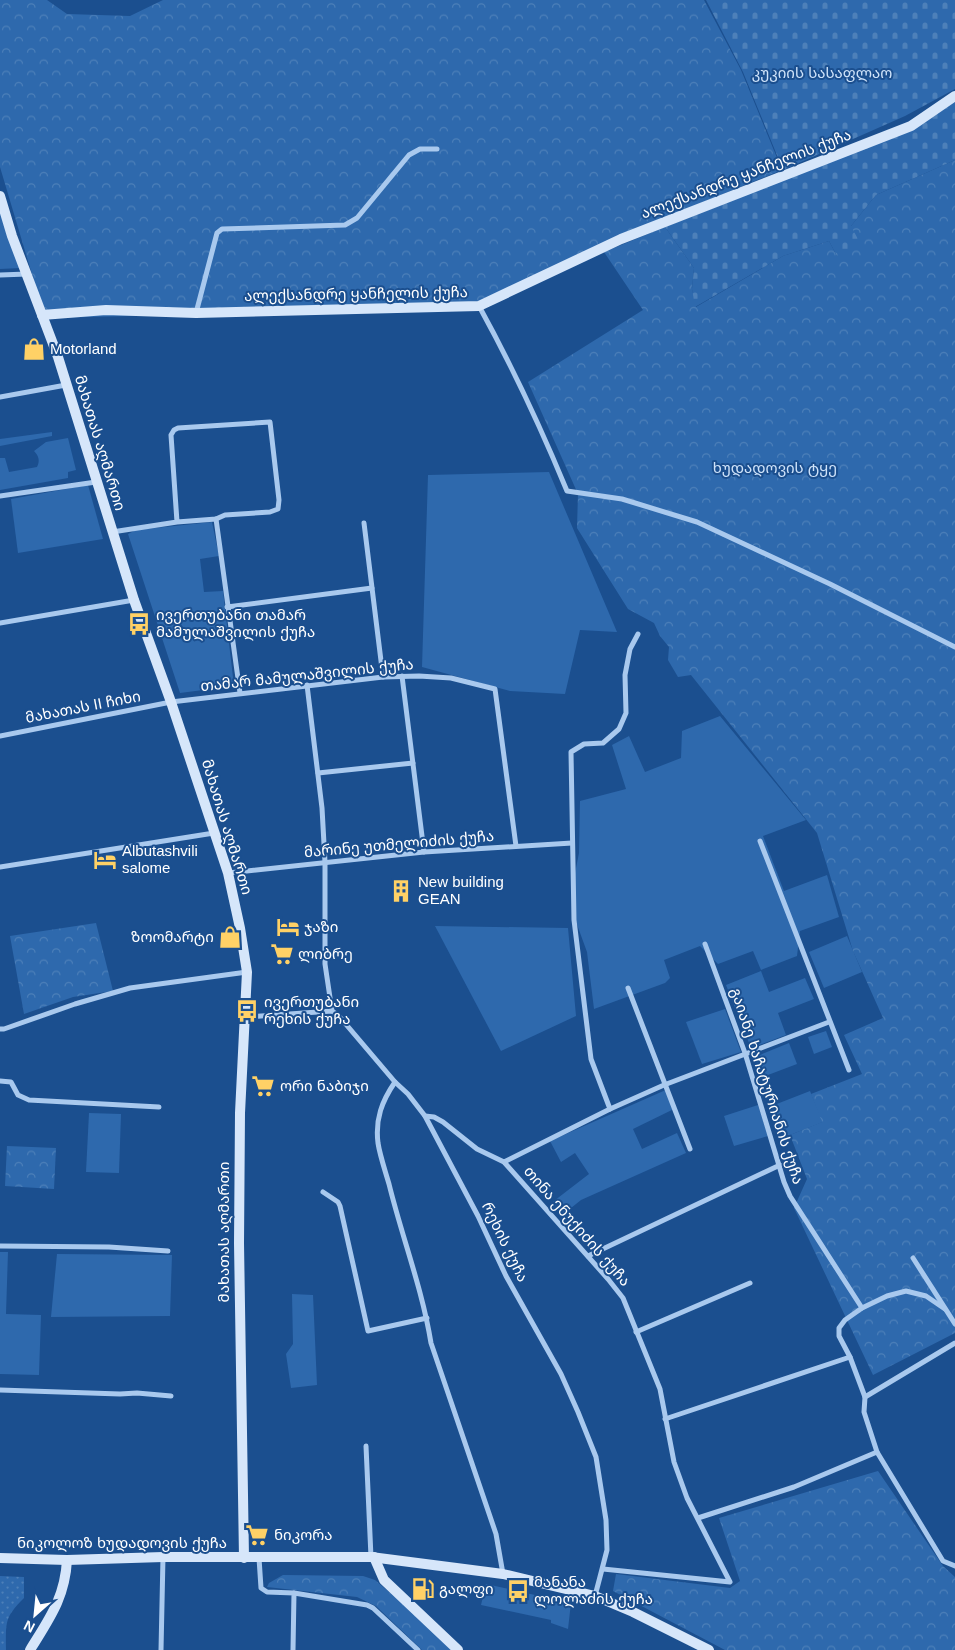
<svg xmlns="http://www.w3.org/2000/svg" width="955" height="1650" viewBox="0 0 955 1650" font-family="Helvetica,'Noto Sans Georgian',sans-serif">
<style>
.green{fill:#2e69ad}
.forest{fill:url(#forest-crowns)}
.cemetery{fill:url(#cemetery-stones)}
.garden{fill:url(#garden-dots)}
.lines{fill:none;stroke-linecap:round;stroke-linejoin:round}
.street{stroke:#a9c9ee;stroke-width:5}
.secondary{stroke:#d6e6fa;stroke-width:10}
.labels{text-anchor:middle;stroke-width:4;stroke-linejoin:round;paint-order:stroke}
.park-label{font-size:15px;fill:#cfe3fa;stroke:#1b4f8f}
.street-label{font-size:15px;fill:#fff;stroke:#1b4f8f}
.poi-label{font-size:15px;fill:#fff;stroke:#1b4f8f;text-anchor:start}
</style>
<defs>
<pattern id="forest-crowns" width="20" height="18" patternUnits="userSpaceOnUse" patternTransform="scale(1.25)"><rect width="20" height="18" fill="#2e69ad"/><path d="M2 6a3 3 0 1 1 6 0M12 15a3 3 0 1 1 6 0" fill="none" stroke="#4d80b9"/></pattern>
<pattern id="cemetery-stones" width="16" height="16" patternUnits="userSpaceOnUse" patternTransform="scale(1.25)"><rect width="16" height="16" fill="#2e69ad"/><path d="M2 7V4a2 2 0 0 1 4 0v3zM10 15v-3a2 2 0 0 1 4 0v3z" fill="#4d80b9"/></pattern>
<pattern id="garden-dots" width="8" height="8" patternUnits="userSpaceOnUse" patternTransform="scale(1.25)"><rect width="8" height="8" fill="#2e69ad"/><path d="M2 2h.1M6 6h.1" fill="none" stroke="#4d80b9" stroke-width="1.8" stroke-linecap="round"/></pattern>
</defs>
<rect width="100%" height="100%" fill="#1b4f8f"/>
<g class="green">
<polygon points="0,206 21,268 0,269"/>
<polygon points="52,432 52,436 0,446 0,439"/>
<path d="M 68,438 L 76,470 L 68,472 L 68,478 L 0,490 L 0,458 L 5,458 L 9,472 L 37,467 C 40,461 39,456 34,451 L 46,442 Z"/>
<polygon points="549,472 617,632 580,630 565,694 510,691 422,667 428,475"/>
<polygon points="88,485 103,539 18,553 11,499"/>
<polygon points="212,522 219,556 200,559 204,592 223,591 234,686 180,693 128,534 136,530"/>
<polygon points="720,716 806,820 763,836 784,891 827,875 839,917 800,931 797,956 761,970 753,951 718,964 700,946 664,960 670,978 665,983 594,1009 587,952 575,919 574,878 579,853 580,801 626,789 612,745 629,736 645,772 681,758 682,731"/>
<polygon points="435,926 568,928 576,1016 501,1051"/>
<polygon points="847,936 862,972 824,988 809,952"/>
<polygon points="761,971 769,992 805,978 814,999 778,1013 786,1035 751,1048 726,985"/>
<polygon points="725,1009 741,1052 702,1064 686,1022"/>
<polygon points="826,1031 832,1047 814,1054 808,1037"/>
<polygon points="789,1043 797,1064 760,1078 752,1058"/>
<polygon points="668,1089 676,1108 633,1129 642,1149 677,1133 686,1153 581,1200 561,1216 550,1204 589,1174 575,1153 561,1162 550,1141"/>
<polygon points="810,1091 823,1122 790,1135 780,1135 769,1107"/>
<polygon points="758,1105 768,1136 734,1146 724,1116"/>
<polygon points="89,1113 121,1114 119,1173 86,1172"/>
<polygon points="0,1252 8,1252 6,1314 41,1315 39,1375 0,1374"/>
<polygon points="57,1254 172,1255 170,1316 51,1317"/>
<polygon points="292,1294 313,1295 317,1385 291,1388 286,1354 293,1344"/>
<polygon points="486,1584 571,1603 568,1629 551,1623 551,1620 481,1605"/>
</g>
<g class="forest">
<polygon points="0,0 47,0 67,14 130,16 163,0 704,0 741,70 782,170 615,238 471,308 45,318 0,167"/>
<polygon points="955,160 955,1333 873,1375 794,1208 807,1179 790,1135 822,1122 811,1094 862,1074 844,1035 883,1018 853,951 817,833 691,675 678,677 668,660 669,647 660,636 654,623 628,609 577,528 578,494 528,382 643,310 604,252 665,227 694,268 692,289 696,307 783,256 829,241 837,256 851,226 876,195"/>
<polygon points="96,923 113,991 73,997 24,1014 10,936"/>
<polygon points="7,1146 56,1148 54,1189 5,1186"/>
<polygon points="878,1471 943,1566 955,1577 955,1650 725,1650 613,1591 616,1574 730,1588 740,1581 719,1518"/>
<polygon points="283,1575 363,1576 375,1580 416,1615 453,1650 422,1650 376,1606 357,1597 267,1587 269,1583"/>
</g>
<g class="cemetery">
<polygon points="706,0 955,0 955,89 905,116 783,170 743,72"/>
<polygon points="955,102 955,160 876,195 851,226 860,243 837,256 829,241 783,256 695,307 692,289 694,268 665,227 916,128"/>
</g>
<path class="garden" d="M 0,1576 L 24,1577 L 24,1598 C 4,1618 6,1622 6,1650 L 0,1650 Z"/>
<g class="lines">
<g class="street">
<polyline points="0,275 27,274"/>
<path d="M 479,306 C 512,366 541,428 567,491 L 622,499 L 697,522 L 830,584 L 955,647"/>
<polyline points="196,313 217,233 222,229 345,225 357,218 409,155 420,149 437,149"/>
<polyline points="0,397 66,385"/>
<polyline points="0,496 96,482"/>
<polyline points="216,519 240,693"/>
<polyline points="364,523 383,677"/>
<polyline points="112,532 177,522 171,435 174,430 178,428 270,422 279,500 278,509 270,512 225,515 216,519 177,522"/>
<polyline points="227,607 372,588"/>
<polyline points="0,623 134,600"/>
<polyline points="402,676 424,852"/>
<polyline points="307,685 322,808 325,862 325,964 332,1011"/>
<polyline points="0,736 171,702 383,677 419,676 451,678 495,689 516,846"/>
<polyline points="318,773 413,763"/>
<polyline points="760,841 849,1070"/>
<polyline points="0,867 214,833"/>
<polyline points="228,873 424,852 572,843"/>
<polyline points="705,944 745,1053 784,1182 790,1196 862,1308"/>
<polyline points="628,988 690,1149"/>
<polyline points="246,1017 332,1011 338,1015 395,1082 408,1094 425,1116 478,1216 506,1276 561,1374 578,1412 596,1457 606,1520 607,1550 595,1596"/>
<polyline points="0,1029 4,1029 75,1004 130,988 247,972"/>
<polyline points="0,1081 11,1082 18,1095 29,1100 159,1107"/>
<path d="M 395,1082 C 382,1101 375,1119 378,1143 C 380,1156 385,1170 389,1184 C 402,1237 422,1288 431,1343 L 496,1534 L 503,1574"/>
<polyline points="610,1109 664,1085 829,1022"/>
<polyline points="425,1116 434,1117 443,1122 477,1149 504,1162 608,1279 623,1298 660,1389 674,1462 687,1498 730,1582 603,1569"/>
<polyline points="504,1162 610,1109 591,1059 574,920 571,752 584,744 603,743 619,729 626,713 625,675 630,649 638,634"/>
<polyline points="323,1192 338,1202 340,1206 368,1331 427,1318"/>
<polyline points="0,1246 109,1247 168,1251"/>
<polyline points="588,1256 780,1165"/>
<polyline points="913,1258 955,1324"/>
<polyline points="945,1309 926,1296 906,1291 887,1296 862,1308 845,1320 839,1328 839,1336 850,1357 865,1397 864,1412 877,1452 943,1561 955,1566"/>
<polyline points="636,1332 750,1283"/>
<polyline points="0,1390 120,1394 137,1393 171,1396"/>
<polyline points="865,1397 955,1343"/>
<polyline points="665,1419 850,1357"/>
<polyline points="366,1446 371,1557"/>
<polyline points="698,1518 794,1487 877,1452"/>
<polyline points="259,1558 261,1588 267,1592 294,1593 293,1650"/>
<polyline points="294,1593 367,1605 373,1608 418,1650"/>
<polyline points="161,1650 163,1557"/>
</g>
<g class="secondary">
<polyline points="0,196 12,236 58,357 134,600 171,702 228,873 240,928 247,972 240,1113 239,1243 244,1558"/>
<polyline points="42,315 106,310 196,313 479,306 621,239 911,126 955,96"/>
<polyline points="374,1557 384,1580 458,1650"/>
<polyline points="0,1558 67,1560 163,1557 371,1557 503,1574 595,1596 633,1612 709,1650"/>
<path d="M 30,1650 C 49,1619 65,1598 67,1560"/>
</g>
</g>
<defs>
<symbol id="shop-bare" viewBox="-9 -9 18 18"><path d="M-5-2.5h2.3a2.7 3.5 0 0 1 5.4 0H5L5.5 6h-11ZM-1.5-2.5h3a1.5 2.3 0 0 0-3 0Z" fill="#ffd166" stroke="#1b4f8f" stroke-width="2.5" paint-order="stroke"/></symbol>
<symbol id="bus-bare" viewBox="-9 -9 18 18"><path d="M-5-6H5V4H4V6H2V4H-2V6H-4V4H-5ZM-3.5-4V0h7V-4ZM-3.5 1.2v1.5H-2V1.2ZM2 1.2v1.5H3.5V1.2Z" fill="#ffd166" stroke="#1b4f8f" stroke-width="2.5" paint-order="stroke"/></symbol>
<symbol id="hotel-bare" viewBox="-9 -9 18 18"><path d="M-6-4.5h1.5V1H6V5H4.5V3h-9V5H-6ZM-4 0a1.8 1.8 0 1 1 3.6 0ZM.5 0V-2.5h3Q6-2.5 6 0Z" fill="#ffd166" stroke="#1b4f8f" stroke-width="2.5" paint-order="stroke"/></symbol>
<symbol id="building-bare" viewBox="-9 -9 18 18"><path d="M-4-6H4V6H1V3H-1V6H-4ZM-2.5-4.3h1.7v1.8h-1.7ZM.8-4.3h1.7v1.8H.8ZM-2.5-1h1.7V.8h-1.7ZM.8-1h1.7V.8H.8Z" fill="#ffd166" stroke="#1b4f8f" stroke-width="2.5" paint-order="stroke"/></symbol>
<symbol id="supermarket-bare" viewBox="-9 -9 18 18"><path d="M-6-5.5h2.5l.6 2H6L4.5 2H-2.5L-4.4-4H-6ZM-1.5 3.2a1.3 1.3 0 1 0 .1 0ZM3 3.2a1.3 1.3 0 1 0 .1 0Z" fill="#ffd166" stroke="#1b4f8f" stroke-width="2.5" paint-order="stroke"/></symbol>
<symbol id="fuel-bare" viewBox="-9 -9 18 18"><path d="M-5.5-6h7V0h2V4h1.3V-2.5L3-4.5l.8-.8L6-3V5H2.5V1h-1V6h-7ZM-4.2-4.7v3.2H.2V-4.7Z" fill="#ffd166" stroke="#1b4f8f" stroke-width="2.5" paint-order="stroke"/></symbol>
</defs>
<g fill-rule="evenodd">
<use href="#shop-bare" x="18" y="333" width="32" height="32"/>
<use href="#bus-bare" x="123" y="608" width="32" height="32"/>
<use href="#hotel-bare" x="89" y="844" width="32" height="32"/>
<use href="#building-bare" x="385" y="875" width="32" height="32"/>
<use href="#hotel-bare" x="272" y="911" width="32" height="32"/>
<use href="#shop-bare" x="214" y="921" width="32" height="32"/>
<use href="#supermarket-bare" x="266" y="938" width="32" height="32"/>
<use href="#bus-bare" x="231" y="995" width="32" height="32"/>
<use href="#supermarket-bare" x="247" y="1070" width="32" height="32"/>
<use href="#supermarket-bare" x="241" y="1519" width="32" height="32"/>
<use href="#fuel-bare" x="407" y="1573" width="32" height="32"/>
<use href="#bus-bare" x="502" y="1575" width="32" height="32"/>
</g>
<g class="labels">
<g class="park-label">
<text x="822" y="78">კუკიის სასაფლაო</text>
<text x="775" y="473">ხუდადოვის ტყე</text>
</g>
<g class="street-label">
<text transform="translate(746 174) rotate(-21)" y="5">ალექსანდრე ყანჩელის ქუჩა</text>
<text transform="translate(356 294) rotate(-1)" y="5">ალექსანდრე ყანჩელის ქუჩა</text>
<text transform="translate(100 443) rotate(73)" y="5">მახათას აღმართი</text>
<text transform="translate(307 675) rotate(-6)" y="5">თამარ მამულაშვილის ქუჩა</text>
<text transform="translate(83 707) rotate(-11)" y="5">მახათას II ჩიხი</text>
<text transform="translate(227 827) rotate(73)" y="5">მახათას აღმართი</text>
<text transform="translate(399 844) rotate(-5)" y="5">მარინე უთმელიძის ქუჩა</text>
<text transform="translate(767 1086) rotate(72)" y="5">გაიანე ხაჩატურიანის ქუჩა</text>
<text transform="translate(577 1226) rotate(49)" y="5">თინა ენუქიძის ქუჩა</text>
<text transform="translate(224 1232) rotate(-90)" y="5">მახათას აღმართი</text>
<text transform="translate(505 1242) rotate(64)" y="5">რეხის ქუჩა</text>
<text x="122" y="1548">ნიკოლოზ ხუდადოვის ქუჩა</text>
</g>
<g class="poi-label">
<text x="50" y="354">Motorland</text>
<text x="156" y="620">ივერთუბანი თამარ<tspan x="156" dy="17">მამულაშვილის ქუჩა</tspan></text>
<text x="122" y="856">Albutashvili<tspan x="122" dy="17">salome</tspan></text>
<text x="418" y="887">New building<tspan x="418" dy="17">GEAN</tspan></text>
<text x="304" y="932">ჯაზი</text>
<text x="214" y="942" text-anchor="end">ზოომარტი</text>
<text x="298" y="959">ლიბრე</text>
<text x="264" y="1007">ივერთუბანი<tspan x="264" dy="17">რეხის ქუჩა</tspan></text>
<text x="280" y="1091">ორი ნაბიჯი</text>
<text x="274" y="1540">ნიკორა</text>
<text x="534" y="1587">მანანა<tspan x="534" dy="17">ლოლაძის ქუჩა</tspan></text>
<text x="439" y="1594">გალფი</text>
</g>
</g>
<g transform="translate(35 1615) rotate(207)" stroke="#1b4f8f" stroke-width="4" paint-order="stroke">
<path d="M0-4L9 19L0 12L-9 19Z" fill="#ffffff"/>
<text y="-8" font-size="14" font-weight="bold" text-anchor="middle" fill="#ffffff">N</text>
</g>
</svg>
